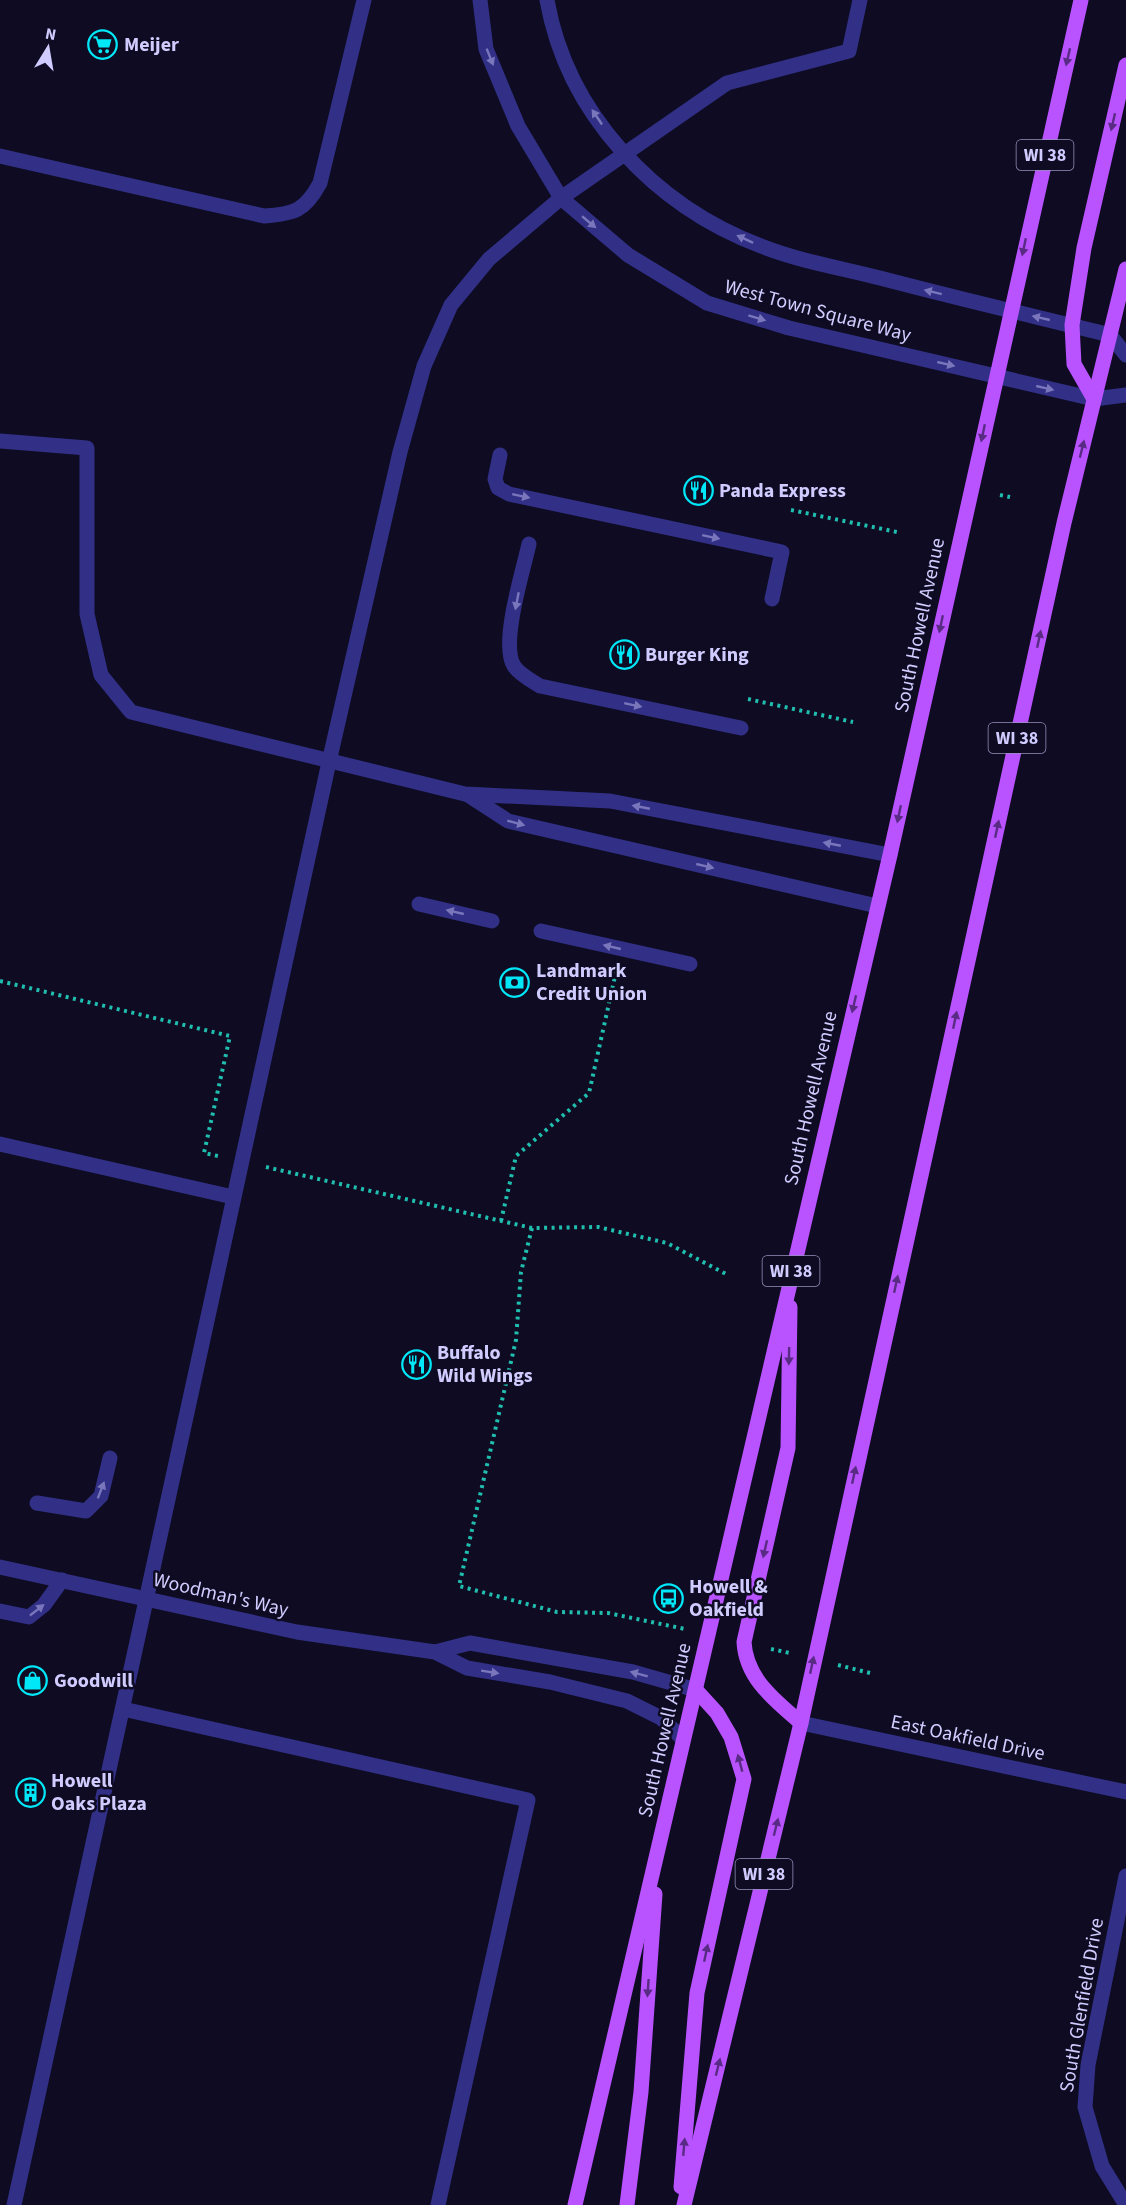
<svg xmlns="http://www.w3.org/2000/svg" width="1126" height="2205" viewBox="0 0 1126 2205" font-family="'Source Sans 3',sans-serif">
<style>
.lines{fill:none;stroke-linecap:round;stroke-linejoin:round}
.path{stroke:#20beaf;stroke-width:4;stroke-dasharray:3 4.5;stroke-linecap:butt}
.service{stroke:#313086;stroke-width:15}
.minor{stroke:#313086;stroke-width:15}
.primary{stroke:#b853ff;stroke-width:15}
.oneway{fill:#7976bc}
.oneway2{fill:#5a2b85}
.labels{text-anchor:middle;stroke-width:5;stroke-linejoin:round;paint-order:stroke}
.shield{fill:#0e0b22;stroke:#9692bd;stroke-width:1.5}
.shield-label{font-size:18px;font-weight:bold;fill:#d0ccff}
.poi-label{font-size:20px;font-weight:bold;fill:#d0ccff;stroke:#0e0b22;text-anchor:start}
.street-label{font-size:20px;fill:#d0ccff;stroke:#0e0b22}
</style>
<rect width="100%" height="100%" fill="#0e0b22"/>
<g class="lines">
<g class="path">
<polyline points="1000,495 1010,497"/>
<polyline points="791,510 897,532"/>
<polyline points="748,699 853,722"/>
<polyline points="0,981 230,1036 204,1153 218,1156"/>
<polyline points="266,1167 532,1228 598,1227 667,1243 726,1274"/>
<polyline points="501,1221 516,1156 589,1093 616,972"/>
<polyline points="532,1228 521,1272 516,1340 459,1586 557,1612 608,1613 685,1629"/>
<polyline points="771,1649 790,1653"/>
<polyline points="838,1665 870,1673"/>
</g>
<g class="service">
<path d="M 0,156 L 264,216 C 294,214 305,211 320,183 L 364,0"/>
<polyline points="0,441 87,448 87,614 101,675 131,712 465,794 610,801 890,855"/>
<polyline points="500,455 495,479 498,488 509,494 782,552 772,599"/>
<path d="M 529,544 C 523,571 500,644 514,666 C 520,675 531,680 540,686 L 741,728"/>
<polyline points="468,795 508,821 877,906"/>
<polyline points="419,904 492,921"/>
<polyline points="541,931 690,964"/>
<polyline points="0,1144 233,1197"/>
<polyline points="37,1503 86,1511 101,1496 110,1458"/>
<polyline points="0,1567 297,1632 435,1652 467,1668 550,1682 627,1701 661,1718 683,1739"/>
<polyline points="0,1611 29,1617 44,1605 62,1580"/>
<polyline points="435,1652 470,1643 633,1672 696,1690"/>
<polyline points="123,1709 528,1800 438,2205"/>
<polyline points="14,2205 329,762 400,452 424,366 451,305 489,259 561,198 727,83 849,51 860,0"/>
</g>
<g class="minor">
<polyline points="480,0 486,49 518,126 561,198 628,255 707,303 789,328 1094,399 1126,395"/>
<path d="M 547,0 C 567,114 655,206 761,246 C 799,261 841,268 880,278 C 956,298 1033,316 1110,335 L 1126,355"/>
<polyline points="801,1723 1126,1792"/>
<polyline points="1126,1876 1088,2065 1085,2107 1102,2166 1126,2205"/>
</g>
<g class="primary">
<polyline points="1094,399 1074,364 1072,325 1084,248 1126,65"/>
<path d="M 790,1307 L 788,1448 L 744,1642 C 746,1679 775,1700 801,1723"/>
<polyline points="681,2187 697,1993 744,1779 731,1737 717,1713 696,1690"/>
<polyline points="575,2205 890,855 1081,0"/>
<polyline points="627,2205 641,2092 655,1894"/>
<polyline points="684,2205 801,1723 1064,523 1126,269"/>
</g>
</g>
<defs><path id="oneway-solid" d="M-6-.8H1V-3.2L6.5 0L1 3.2V.8H-6Z" transform="scale(1.5)"/></defs>
<g class="oneway">
<use href="#oneway-solid" transform="translate(490 57) rotate(68)"/>
<use href="#oneway-solid" transform="translate(597 117) rotate(-124)"/>
<use href="#oneway-solid" transform="translate(589 222) rotate(40)"/>
<use href="#oneway-solid" transform="translate(745 239) rotate(-155)"/>
<use href="#oneway-solid" transform="translate(933 292) rotate(-166)"/>
<use href="#oneway-solid" transform="translate(757 318) rotate(17)"/>
<use href="#oneway-solid" transform="translate(1041 318) rotate(-167)"/>
<use href="#oneway-solid" transform="translate(946 364) rotate(13)"/>
<use href="#oneway-solid" transform="translate(1045 388) rotate(13)"/>
<use href="#oneway-solid" transform="translate(521 496) rotate(12)"/>
<use href="#oneway-solid" transform="translate(711 537) rotate(12)"/>
<use href="#oneway-solid" transform="translate(517 601) rotate(101)"/>
<use href="#oneway-solid" transform="translate(633 705) rotate(12)"/>
<use href="#oneway-solid" transform="translate(641 807) rotate(-169)"/>
<use href="#oneway-solid" transform="translate(516 823) rotate(15)"/>
<use href="#oneway-solid" transform="translate(832 844) rotate(-169)"/>
<use href="#oneway-solid" transform="translate(705 866) rotate(13)"/>
<use href="#oneway-solid" transform="translate(455 912) rotate(-167)"/>
<use href="#oneway-solid" transform="translate(612 947) rotate(-167)"/>
<use href="#oneway-solid" transform="translate(101 1490) rotate(-69)"/>
<use href="#oneway-solid" transform="translate(37 1610) rotate(-38)"/>
<use href="#oneway-solid" transform="translate(490 1672) rotate(9)"/>
<use href="#oneway-solid" transform="translate(639 1674) rotate(-165)"/>
</g>
<g class="oneway2">
<use href="#oneway-solid" transform="translate(1068 57) rotate(103)"/>
<use href="#oneway-solid" transform="translate(1113 122) rotate(103)"/>
<use href="#oneway-solid" transform="translate(1024 247) rotate(102)"/>
<use href="#oneway-solid" transform="translate(983 433) rotate(102)"/>
<use href="#oneway-solid" transform="translate(1082 449) rotate(-76)"/>
<use href="#oneway-solid" transform="translate(941 624) rotate(102)"/>
<use href="#oneway-solid" transform="translate(1039 639) rotate(-78)"/>
<use href="#oneway-solid" transform="translate(899 814) rotate(102)"/>
<use href="#oneway-solid" transform="translate(997 829) rotate(-78)"/>
<use href="#oneway-solid" transform="translate(854 1004) rotate(103)"/>
<use href="#oneway-solid" transform="translate(955 1020) rotate(-78)"/>
<use href="#oneway-solid" transform="translate(896 1284) rotate(-78)"/>
<use href="#oneway-solid" transform="translate(789 1356) rotate(91)"/>
<use href="#oneway-solid" transform="translate(854 1475) rotate(-78)"/>
<use href="#oneway-solid" transform="translate(765 1549) rotate(103)"/>
<use href="#oneway-solid" transform="translate(812 1665) rotate(-78)"/>
<use href="#oneway-solid" transform="translate(740 1763) rotate(-105)"/>
<use href="#oneway-solid" transform="translate(776 1827) rotate(-76)"/>
<use href="#oneway-solid" transform="translate(706 1953) rotate(-78)"/>
<use href="#oneway-solid" transform="translate(648 1988) rotate(94)"/>
<use href="#oneway-solid" transform="translate(718 2067) rotate(-76)"/>
<use href="#oneway-solid" transform="translate(684 2147) rotate(-85)"/>
</g>
<defs>
<symbol id="supermarket-ring" viewBox="-11 -11 22 22"><circle r="9.5" fill="#0e0b22" stroke="#00e7f7" stroke-width="1.5"/><path d="M-6-5.5h2.5l.6 2H6L4.5 2H-2.5L-4.4-4H-6ZM-1.5 3.2a1.3 1.3 0 1 0 .1 0ZM3 3.2a1.3 1.3 0 1 0 .1 0Z" fill="#00e7f7"/></symbol>
<symbol id="restaurant-ring" viewBox="-11 -11 22 22"><circle r="9.5" fill="#0e0b22" stroke="#00e7f7" stroke-width="1.5"/><path d="M-5-6h1v4h1v-4h1v4h1v-4h1v5L-1.5 .5V6h-2V.5L-5-1ZM5-6V6H3V1.5H1.5Q1.5-4 5-6Z" fill="#00e7f7"/></symbol>
<symbol id="bank-ring" viewBox="-11 -11 22 22"><circle r="9.5" fill="#0e0b22" stroke="#00e7f7" stroke-width="1.5"/><path d="M-6-4H6V4H-6ZM0-2.3a2.3 2.3 0 1 0 0 4.6a2.3 2.3 0 1 0 0-4.6Z" fill="#00e7f7"/></symbol>
<symbol id="bus-ring" viewBox="-11 -11 22 22"><circle r="9.5" fill="#0e0b22" stroke="#00e7f7" stroke-width="1.5"/><path d="M-5-6H5V4H4V6H2V4H-2V6H-4V4H-5ZM-3.5-4V0h7V-4ZM-3.5 1.2v1.5H-2V1.2ZM2 1.2v1.5H3.5V1.2Z" fill="#00e7f7"/></symbol>
<symbol id="shop-ring" viewBox="-11 -11 22 22"><circle r="9.5" fill="#0e0b22" stroke="#00e7f7" stroke-width="1.5"/><path d="M-5-2.5h2.3a2.7 3.5 0 0 1 5.4 0H5L5.5 6h-11ZM-1.5-2.5h3a1.5 2.3 0 0 0-3 0Z" fill="#00e7f7"/></symbol>
<symbol id="building-ring" viewBox="-11 -11 22 22"><circle r="9.5" fill="#0e0b22" stroke="#00e7f7" stroke-width="1.5"/><path d="M-4-6H4V6H1V3H-1V6H-4ZM-2.5-4.3h1.7v1.8h-1.7ZM.8-4.3h1.7v1.8H.8ZM-2.5-1h1.7V.8h-1.7ZM.8-1h1.7V.8H.8Z" fill="#00e7f7"/></symbol>
</defs>
<g fill-rule="evenodd">
<use href="#supermarket-ring" x="86" y="28" width="33" height="33"/>
<use href="#restaurant-ring" x="682" y="474" width="33" height="33"/>
<use href="#restaurant-ring" x="608" y="638" width="33" height="33"/>
<use href="#bank-ring" x="498" y="966" width="33" height="33"/>
<use href="#restaurant-ring" x="400" y="1348" width="33" height="33"/>
<use href="#bus-ring" x="652" y="1582" width="33" height="33"/>
<use href="#shop-ring" x="16" y="1664" width="33" height="33"/>
<use href="#building-ring" x="14" y="1776" width="33" height="33"/>
</g>
<g class="labels">
<g class="shield">
<rect x="1016.5" y="140" width="57" height="30" rx="4.5"/>
<rect x="988.5" y="723" width="57" height="30" rx="4.5"/>
<rect x="762.5" y="1256" width="57" height="30" rx="4.5"/>
<rect x="735.5" y="1859" width="57" height="30" rx="4.5"/>
</g>
<g class="shield-label">
<text x="1045" y="161">WI 38</text>
<text x="1017" y="744">WI 38</text>
<text x="791" y="1277">WI 38</text>
<text x="764" y="1880">WI 38</text>
</g>
<g class="poi-label">
<text x="124" y="51">Meijer</text>
<text x="719" y="497">Panda Express</text>
<text x="645" y="661">Burger King</text>
<text x="536" y="977">Landmark<tspan x="536" dy="23">Credit Union</tspan></text>
<text x="437" y="1359">Buffalo<tspan x="437" dy="23">Wild Wings</tspan></text>
<text x="689" y="1593">Howell &amp;<tspan x="689" dy="23">Oakfield</tspan></text>
<text x="54" y="1687">Goodwill</text>
<text x="51" y="1787">Howell<tspan x="51" dy="23">Oaks Plaza</tspan></text>
</g>
<g class="street-label">
<text transform="translate(818 310) rotate(15)" y="7">West Town Square Way</text>
<text transform="translate(919 625) rotate(-78)" y="7">South Howell Avenue</text>
<text transform="translate(810 1098) rotate(-77)" y="7">South Howell Avenue</text>
<text transform="translate(221 1594) rotate(13)" y="7">Woodman's Way</text>
<text transform="translate(664 1730) rotate(-77)" y="7">South Howell Avenue</text>
<text transform="translate(968 1737) rotate(12)" y="7">East Oakfield Drive</text>
<text transform="translate(1081 2005) rotate(-80)" y="7">South Glenfield Drive</text>
</g>
</g>
<g transform="translate(48 48) rotate(11)" stroke="#0e0b22" stroke-width="4.5" paint-order="stroke">
<path d="M0-4.5L10 22L0 15L-10 22Z" fill="#d0ccff"/>
<text y="-9" font-size="16" font-weight="bold" text-anchor="middle" fill="#d0ccff">N</text>
</g>
</svg>
